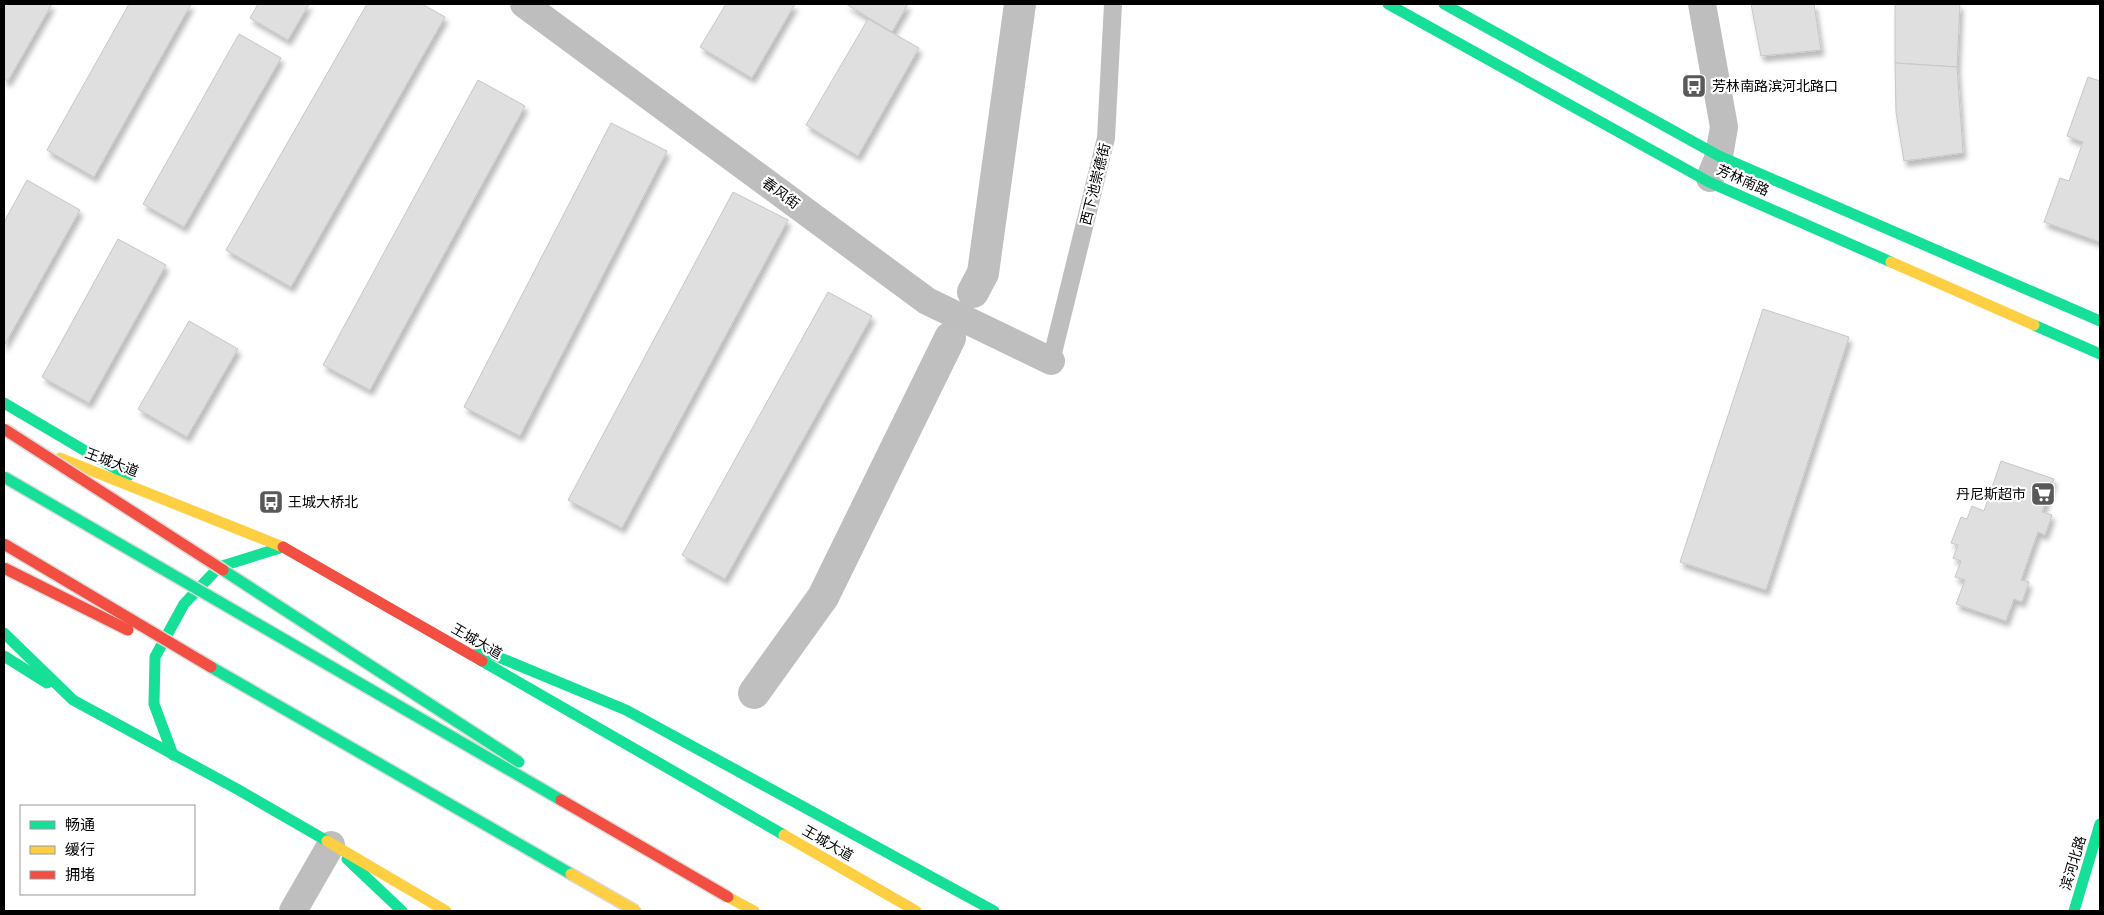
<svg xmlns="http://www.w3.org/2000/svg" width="2104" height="915" viewBox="0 0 2104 915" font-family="'Roboto Condensed','Noto Sans SC',sans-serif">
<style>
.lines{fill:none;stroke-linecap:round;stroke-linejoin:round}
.canal{stroke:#bfbfbf;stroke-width:32}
.building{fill:#dfdfdf;stroke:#c7c7c7;filter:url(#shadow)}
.lane{stroke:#bebebe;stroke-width:18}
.street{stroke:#bebebe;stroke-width:28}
.fast{stroke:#16e098;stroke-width:11}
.slow{stroke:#ffcf43;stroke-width:11}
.jam{stroke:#f24e42;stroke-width:11}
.fast-bridge-casing{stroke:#dbdbdb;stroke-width:14;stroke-linecap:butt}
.slow-bridge-casing{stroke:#dbdbdb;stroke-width:14;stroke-linecap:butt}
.jam-bridge-casing{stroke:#dbdbdb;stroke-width:14;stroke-linecap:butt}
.fast-bridge{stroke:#16e098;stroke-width:11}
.slow-bridge{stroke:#ffcf43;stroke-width:11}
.jam-bridge{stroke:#f24e42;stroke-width:11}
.labels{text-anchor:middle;stroke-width:4.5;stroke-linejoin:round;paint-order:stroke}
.poi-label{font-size:14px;fill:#000;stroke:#fff;text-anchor:start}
.street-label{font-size:14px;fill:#000;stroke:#fff}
</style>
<defs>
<filter id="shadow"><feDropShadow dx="3" dy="5.5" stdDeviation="2.5" flood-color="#0004"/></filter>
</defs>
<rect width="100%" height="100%" fill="#fff"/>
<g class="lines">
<g class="canal">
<polyline points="973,292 983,273 1020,4"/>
<polyline points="754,693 823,597 950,338"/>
</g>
</g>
<g class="building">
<polygon points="4,4 52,4 8,81 4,79"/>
<polygon points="129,4 191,4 94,177 47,150"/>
<polygon points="258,4 309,4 288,40 250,18"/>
<polygon points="367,4 422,4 445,17 291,287 226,250"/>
<polygon points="726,4 795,4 752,78 700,47"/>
<polygon points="846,4 908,4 892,32"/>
<polygon points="1751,4 1814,4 1821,50 1761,56"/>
<polygon points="1895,4 1960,4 1957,67 1895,63"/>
<polygon points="868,19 919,48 858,156 806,125"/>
<polygon points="239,34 281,58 184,227 143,204"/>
<polygon points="1895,63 1957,67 1963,153 1904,161 1896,112"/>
<polygon points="2088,77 2100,81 2100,242 2044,222 2060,178 2069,181 2083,142 2067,136"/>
<polygon points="478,80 525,106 370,390 323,365"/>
<polygon points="611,123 667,151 520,436 464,407"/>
<polygon points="27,180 80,210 4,346 4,222"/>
<polygon points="733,192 788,220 622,528 568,500"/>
<polygon points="118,239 166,265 89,403 42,377"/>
<polygon points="828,292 872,316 725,579 682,555"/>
<polygon points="1763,309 1849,337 1766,590 1680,562"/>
<polygon points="189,321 238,349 187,437 138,409"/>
<polygon points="2001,461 2054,479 2042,512 2052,515 2045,535 2038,532 2021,580 2029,582 2022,602 2014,599 2006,621 1956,604 1965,580 1955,577 1961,561 1953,558 1958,545 1951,543 1961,517 1967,519 1972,506 1984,511"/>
</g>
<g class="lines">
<polyline class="lane" points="1051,361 1106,138 1113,4"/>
<g class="street">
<polyline points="524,4 927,301 1051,361"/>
<polyline points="1702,4 1724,127 1719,156 1710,178"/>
<polyline points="293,911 331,845"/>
</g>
<g class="fast">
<polyline points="1388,4 1709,182 1891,262"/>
<polyline points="1444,4 1719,156 2100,321"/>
<polyline points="2034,325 2100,354"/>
<polyline points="4,403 128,476"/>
<polyline points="4,633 73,700 237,789 327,841"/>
<polyline points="479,649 626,710 994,911"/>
<polyline points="4,656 47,683"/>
<polyline points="482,661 784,835"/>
<polyline points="173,755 154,704 155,657 184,604 219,567 283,547"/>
<polyline points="347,859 402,911"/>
<polyline points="2074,911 2100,824"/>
</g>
<g class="slow">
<polyline points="1891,262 2034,325"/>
<polyline points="60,458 283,547"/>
<polyline points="784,835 916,911"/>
<polyline points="327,841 446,911"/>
<polyline points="728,897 754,911"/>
</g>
<polyline class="jam" points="283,547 482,661"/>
<defs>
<g id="fast-bridge">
<polyline points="4,477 561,800"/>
<polyline points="223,570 519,762"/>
<polyline points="211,667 571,874"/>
</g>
<polyline id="slow-bridge" points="571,874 636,911"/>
<g id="jam-bridge">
<polyline points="4,429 223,570"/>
<polyline points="4,544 211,667"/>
<polyline points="4,568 128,630"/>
<polyline points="561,800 728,897"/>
</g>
</defs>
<use href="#fast-bridge" class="fast-bridge-casing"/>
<use href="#slow-bridge" class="slow-bridge-casing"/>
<use href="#jam-bridge" class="jam-bridge-casing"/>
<use href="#fast-bridge" class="fast-bridge"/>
<use href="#slow-bridge" class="slow-bridge"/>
<use href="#jam-bridge" class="jam-bridge"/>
</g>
<defs>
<symbol id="bus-square" viewBox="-11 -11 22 22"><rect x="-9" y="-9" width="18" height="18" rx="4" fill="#595959" stroke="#fff"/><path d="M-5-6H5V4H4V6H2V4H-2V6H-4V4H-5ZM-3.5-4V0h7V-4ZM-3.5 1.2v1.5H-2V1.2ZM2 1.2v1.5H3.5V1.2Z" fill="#fff"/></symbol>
<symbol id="supermarket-square" viewBox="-11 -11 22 22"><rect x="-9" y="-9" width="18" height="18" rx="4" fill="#595959" stroke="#fff"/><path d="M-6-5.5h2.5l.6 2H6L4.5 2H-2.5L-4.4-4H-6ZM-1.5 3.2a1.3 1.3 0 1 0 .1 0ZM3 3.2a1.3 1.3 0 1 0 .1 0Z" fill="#fff"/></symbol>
</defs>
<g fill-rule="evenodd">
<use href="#bus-square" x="1680" y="72" width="28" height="28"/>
<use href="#supermarket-square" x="2029" y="480" width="28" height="28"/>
<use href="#bus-square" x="257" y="488" width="28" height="28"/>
</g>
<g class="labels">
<g class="poi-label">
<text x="1712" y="91">芳林南路滨河北路口</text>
<text x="2026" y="499" text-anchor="end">丹尼斯超市</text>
<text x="288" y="507">王城大桥北</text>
</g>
<g class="street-label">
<text transform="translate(1743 180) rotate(24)" y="5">芳林南路</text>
<text transform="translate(1095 184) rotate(-76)" y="5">西下池崇德街</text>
<text transform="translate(781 193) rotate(36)" y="5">春风街</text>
<text transform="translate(112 462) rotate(21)" y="5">王城大道</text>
<text transform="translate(477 641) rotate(30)" y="5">王城大道</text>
<text transform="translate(828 843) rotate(30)" y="5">王城大道</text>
<text transform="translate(2073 863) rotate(-73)" y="5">滨河北路</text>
</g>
</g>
<rect width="2104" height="915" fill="none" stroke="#000000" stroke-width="10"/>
<rect x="20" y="805" width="175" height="90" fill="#ffffff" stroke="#999999"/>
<rect x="30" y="821" width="25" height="8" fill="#16e098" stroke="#999999"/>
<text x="65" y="830" font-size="15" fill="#000000">畅通</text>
<rect x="30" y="846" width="25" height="8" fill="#ffcf43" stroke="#999999"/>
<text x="65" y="855" font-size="15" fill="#000000">缓行</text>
<rect x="30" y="871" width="25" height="8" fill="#f24e42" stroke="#999999"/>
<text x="65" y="880" font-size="15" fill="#000000">拥堵</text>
</svg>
